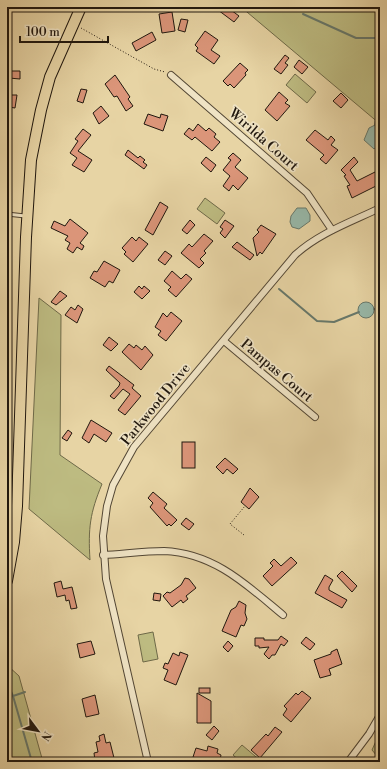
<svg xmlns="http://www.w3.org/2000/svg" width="387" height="769" viewBox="0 0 387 769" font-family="'Libre Bodoni',serif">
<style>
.green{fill:#bdbb81;stroke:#6e6948}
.water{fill:#97b8a9;stroke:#67786b}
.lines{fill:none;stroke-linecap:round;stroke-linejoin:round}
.stream{stroke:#67786b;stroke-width:2}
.building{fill:#db9579;stroke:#20170e}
.service-casing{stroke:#524634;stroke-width:5}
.minor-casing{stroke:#524634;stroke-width:8}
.trunk-casing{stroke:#20170e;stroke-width:12}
.path{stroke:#20170e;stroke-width:1;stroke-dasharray:1 2;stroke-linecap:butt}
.service{stroke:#efe3c4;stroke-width:3}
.minor{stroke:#efe3c4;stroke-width:6}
.trunk{stroke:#e7d4a4;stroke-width:10}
.labels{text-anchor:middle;stroke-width:3.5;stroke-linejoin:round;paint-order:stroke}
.street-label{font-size:14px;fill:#20170e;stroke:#efe3c4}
</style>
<rect width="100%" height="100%" fill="#e7d4a4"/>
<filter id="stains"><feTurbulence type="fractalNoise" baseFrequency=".005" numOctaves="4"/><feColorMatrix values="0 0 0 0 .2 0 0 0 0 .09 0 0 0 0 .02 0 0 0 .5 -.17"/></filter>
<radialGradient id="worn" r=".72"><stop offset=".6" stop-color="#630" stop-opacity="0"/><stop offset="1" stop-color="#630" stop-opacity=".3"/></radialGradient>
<g class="green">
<polygon points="241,7 380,7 380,124"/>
<polygon points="295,74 316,92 307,103 286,85"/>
<polygon points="205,198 225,213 217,224 197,209"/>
<path d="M 39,298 L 61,315 L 60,455 L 102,484 C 90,513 88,528 90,560 L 29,509 Z"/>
<polygon points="153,632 158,659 143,662 138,635"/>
<polygon points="7,665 19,676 43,762 7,762"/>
<polygon points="380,732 380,756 377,756 372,750"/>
<polygon points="242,745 262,762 241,762 233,755"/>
</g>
<g class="water">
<polygon points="375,125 380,128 380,144 374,149 364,140 369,128"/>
<polygon points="297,208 306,208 310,215 310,221 299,229 292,227 290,222 291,216"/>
<circle cx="366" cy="310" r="8"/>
</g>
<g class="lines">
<g class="stream">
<polyline points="303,14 356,38 380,38"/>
<polyline points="375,125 380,94"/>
<polyline points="279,289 317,321 334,322 359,312"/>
<polyline points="374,309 380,311"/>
<polyline points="7,683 13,696 32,762"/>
<polyline points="13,696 25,692"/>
</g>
</g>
<g class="building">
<polygon points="221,7 227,7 239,16 234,22 218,10"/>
<polygon points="172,12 175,31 162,33 159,14"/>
<polygon points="181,19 188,20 185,32 178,30"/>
<polygon points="205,31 218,40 211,50 220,56 214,64 196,51 198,48 195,45"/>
<polygon points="152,32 156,40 136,51 132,43"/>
<polygon points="285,55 289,58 285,63 288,65 281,74 274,69"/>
<polygon points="299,60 308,67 302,74 294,67"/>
<polygon points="240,63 248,70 245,73 246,75 234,88 230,84 228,86 223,81"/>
<polygon points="9,71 20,71 20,79 9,78"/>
<polygon points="115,75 130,97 128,99 133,106 126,111 117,96 114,97 105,84"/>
<polygon points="81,89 87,90 83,103 77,101"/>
<polygon points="279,92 288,100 285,103 290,106 277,121 265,110"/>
<polygon points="341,93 348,100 341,108 333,101"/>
<polygon points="10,95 17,95 15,108 9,107 9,104 7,104 7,98 10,98"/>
<polygon points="101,106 109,116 99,124 93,113"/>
<polygon points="148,114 160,118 161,114 168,116 163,131 144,124"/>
<polygon points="198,124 206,131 209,128 216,134 214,137 220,142 212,151 195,137 192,140 184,134 189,128 193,131"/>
<polygon points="83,129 91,135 78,151 92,160 84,172 72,165 77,158 70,153 78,141 75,139"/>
<polygon points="315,130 328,140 331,136 335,140 331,145 338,150 326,164 320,159 324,155 306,140"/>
<polygon points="128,150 138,158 140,156 145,160 143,162 147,165 144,169 125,155"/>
<polygon points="233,153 241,160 235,167 248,178 238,190 233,185 229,191 223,186 230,176 223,170 231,160 228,158"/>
<polygon points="206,157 216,165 211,172 201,163"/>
<polygon points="354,157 358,162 350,170 357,181 375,172 380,184 352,198 347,186 350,185 344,176 346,175 341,170"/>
<polygon points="160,202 168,207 153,235 145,230"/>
<polygon points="70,219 88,233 80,243 84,246 82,250 77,247 73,253 67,249 70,243 65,240 68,236 51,228 54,221 65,226"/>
<polygon points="190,220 195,225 187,234 182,230"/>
<polygon points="225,220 234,226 225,238 220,233 223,229 220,227"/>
<polygon points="261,225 276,234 262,254 260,252 257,256 253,238 259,232 257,230"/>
<polygon points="204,234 213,241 204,251 206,253 200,259 204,263 199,268 181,253 189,244 192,247"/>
<polygon points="132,237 136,241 139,237 148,244 133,262 124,254 126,252 122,248"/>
<polygon points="237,242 254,255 250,260 232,247"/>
<polygon points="165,251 172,256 165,265 158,260"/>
<polygon points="104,261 120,270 113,283 109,281 105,287 90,278 94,271 97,272"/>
<polygon points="172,271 181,279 186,274 192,279 176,297 168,290 171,287 164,281"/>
<polygon points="139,286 142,289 144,286 150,291 142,299 134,292"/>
<polygon points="60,291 67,296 56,305 51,302"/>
<polygon points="78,305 83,309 77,323 65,315 71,307 75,310"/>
<polygon points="171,312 182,321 166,341 158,335 161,331 155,327 163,313 167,317"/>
<polygon points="109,337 118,344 111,351 103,345"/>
<polygon points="129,344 134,348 136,345 142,350 145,346 153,355 141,370 122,352"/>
<polygon points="109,366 134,385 132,388 141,396 125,415 118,410 130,394 123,389 114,399 110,396 119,386 120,383 106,370"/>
<polygon points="91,420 112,433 106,442 94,434 89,443 82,438"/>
<polygon points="68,430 72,433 67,441 62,438"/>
<rect x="182" y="442" width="13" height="26"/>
<polygon points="225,458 238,469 233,474 227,469 223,474 216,467"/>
<polygon points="250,488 259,497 249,509 241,502"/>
<polygon points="153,492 167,504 164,508 177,520 171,526 169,524 167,526 150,507 153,503 148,498"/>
<polygon points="186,518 194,524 189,530 181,524"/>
<polygon points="291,557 297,563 272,586 263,576 273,566 270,563 274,559 281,566"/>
<polygon points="342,571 357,586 352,592 337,576"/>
<polygon points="325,575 333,580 329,587 329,590 347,600 342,608 315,593"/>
<polygon points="185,578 189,579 196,588 186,596 188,599 183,603 181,600 172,607 163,596 167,592 170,593 181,585"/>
<polygon points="61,581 63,589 72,587 77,608 71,609 69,600 66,601 65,595 57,597 54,583"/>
<polygon points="154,593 161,594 160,601 153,600"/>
<polygon points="239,601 246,605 245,613 247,619 244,626 241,625 236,637 222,631 231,610 236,607"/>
<polygon points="281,636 288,641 284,646 281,644 275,655 272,655 269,659 264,654 269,647 259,648 259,646 255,646 255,638 264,638 264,640 278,640"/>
<polygon points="306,637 315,644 310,650 301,643"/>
<polygon points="91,641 95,654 80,658 77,644"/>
<polygon points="228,641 233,646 228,652 223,647"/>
<polygon points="337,649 342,664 329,669 331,675 320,678 314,660 331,654 331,652"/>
<polygon points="180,652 188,655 176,685 164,680 168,670 163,668 165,663 168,664 173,653 179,656"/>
<rect x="199" y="688" width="11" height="5"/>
<polygon points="302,691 311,698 291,722 283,715 287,709 284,706 296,693 298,695"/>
<polygon points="197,693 211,701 211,723 197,723"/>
<polygon points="95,695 99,714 86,717 82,699"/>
<polygon points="214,726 219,731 212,740 206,735"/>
<polygon points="275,727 282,732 260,758 251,750 266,734 268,736"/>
<polygon points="104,734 106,743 110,742 115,762 103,762 102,760 95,761 94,753 98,752 96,742 100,741 99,736"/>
<polygon points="208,746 218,749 217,753 221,755 220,760 214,758 213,762 200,762 200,759 193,757 196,748 207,751"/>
</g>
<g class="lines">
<defs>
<polyline id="service" points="7,214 25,216"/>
<g id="minor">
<polyline points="171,75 307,193 332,230"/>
<polyline points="224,341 315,417"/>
<path d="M 103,555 C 123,554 144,551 164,551 C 214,553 247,585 283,615"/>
<path d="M 148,762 L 106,579 L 103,536 L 107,506 L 113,485 L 134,447 L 295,255 C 319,233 351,222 380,208"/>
<polyline points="348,762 369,734 380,715"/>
</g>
<polyline id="trunk" points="7,581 14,542 17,506 26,237 31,160 41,110 50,77 81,7"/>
</defs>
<use href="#service" class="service-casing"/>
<use href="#minor" class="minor-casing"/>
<use href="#trunk" class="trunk-casing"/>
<g class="path">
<polyline points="81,28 154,69 165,72"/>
<polyline points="244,535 230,524 245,506"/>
</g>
<use href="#service" class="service"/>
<use href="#minor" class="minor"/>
<use href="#trunk" class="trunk"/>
</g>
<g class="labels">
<g class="street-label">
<text transform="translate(264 139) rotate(41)" y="5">Wirilda Court</text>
<text transform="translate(277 370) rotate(40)" y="5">Pampas Court</text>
<text transform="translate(155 404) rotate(-51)" y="5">Parkwood Drive</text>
</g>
</g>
<rect width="387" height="769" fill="none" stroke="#e7d4a4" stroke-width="24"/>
<rect x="8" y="8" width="371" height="753" fill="none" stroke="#20170e" stroke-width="2"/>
<rect x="12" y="12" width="363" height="745" fill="none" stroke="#20170e"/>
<g transform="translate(38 731) rotate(122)" stroke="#efe3c4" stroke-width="3" paint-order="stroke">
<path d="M0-3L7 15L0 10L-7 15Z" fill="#20170e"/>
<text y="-6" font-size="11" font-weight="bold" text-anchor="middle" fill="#20170e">N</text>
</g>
<path d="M20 36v6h88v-6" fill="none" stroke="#20170e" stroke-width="2"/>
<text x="26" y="36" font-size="12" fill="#20170e" stroke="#efe3c4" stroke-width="3" paint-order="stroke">100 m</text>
<rect width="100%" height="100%" filter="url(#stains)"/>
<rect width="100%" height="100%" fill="url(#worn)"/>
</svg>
